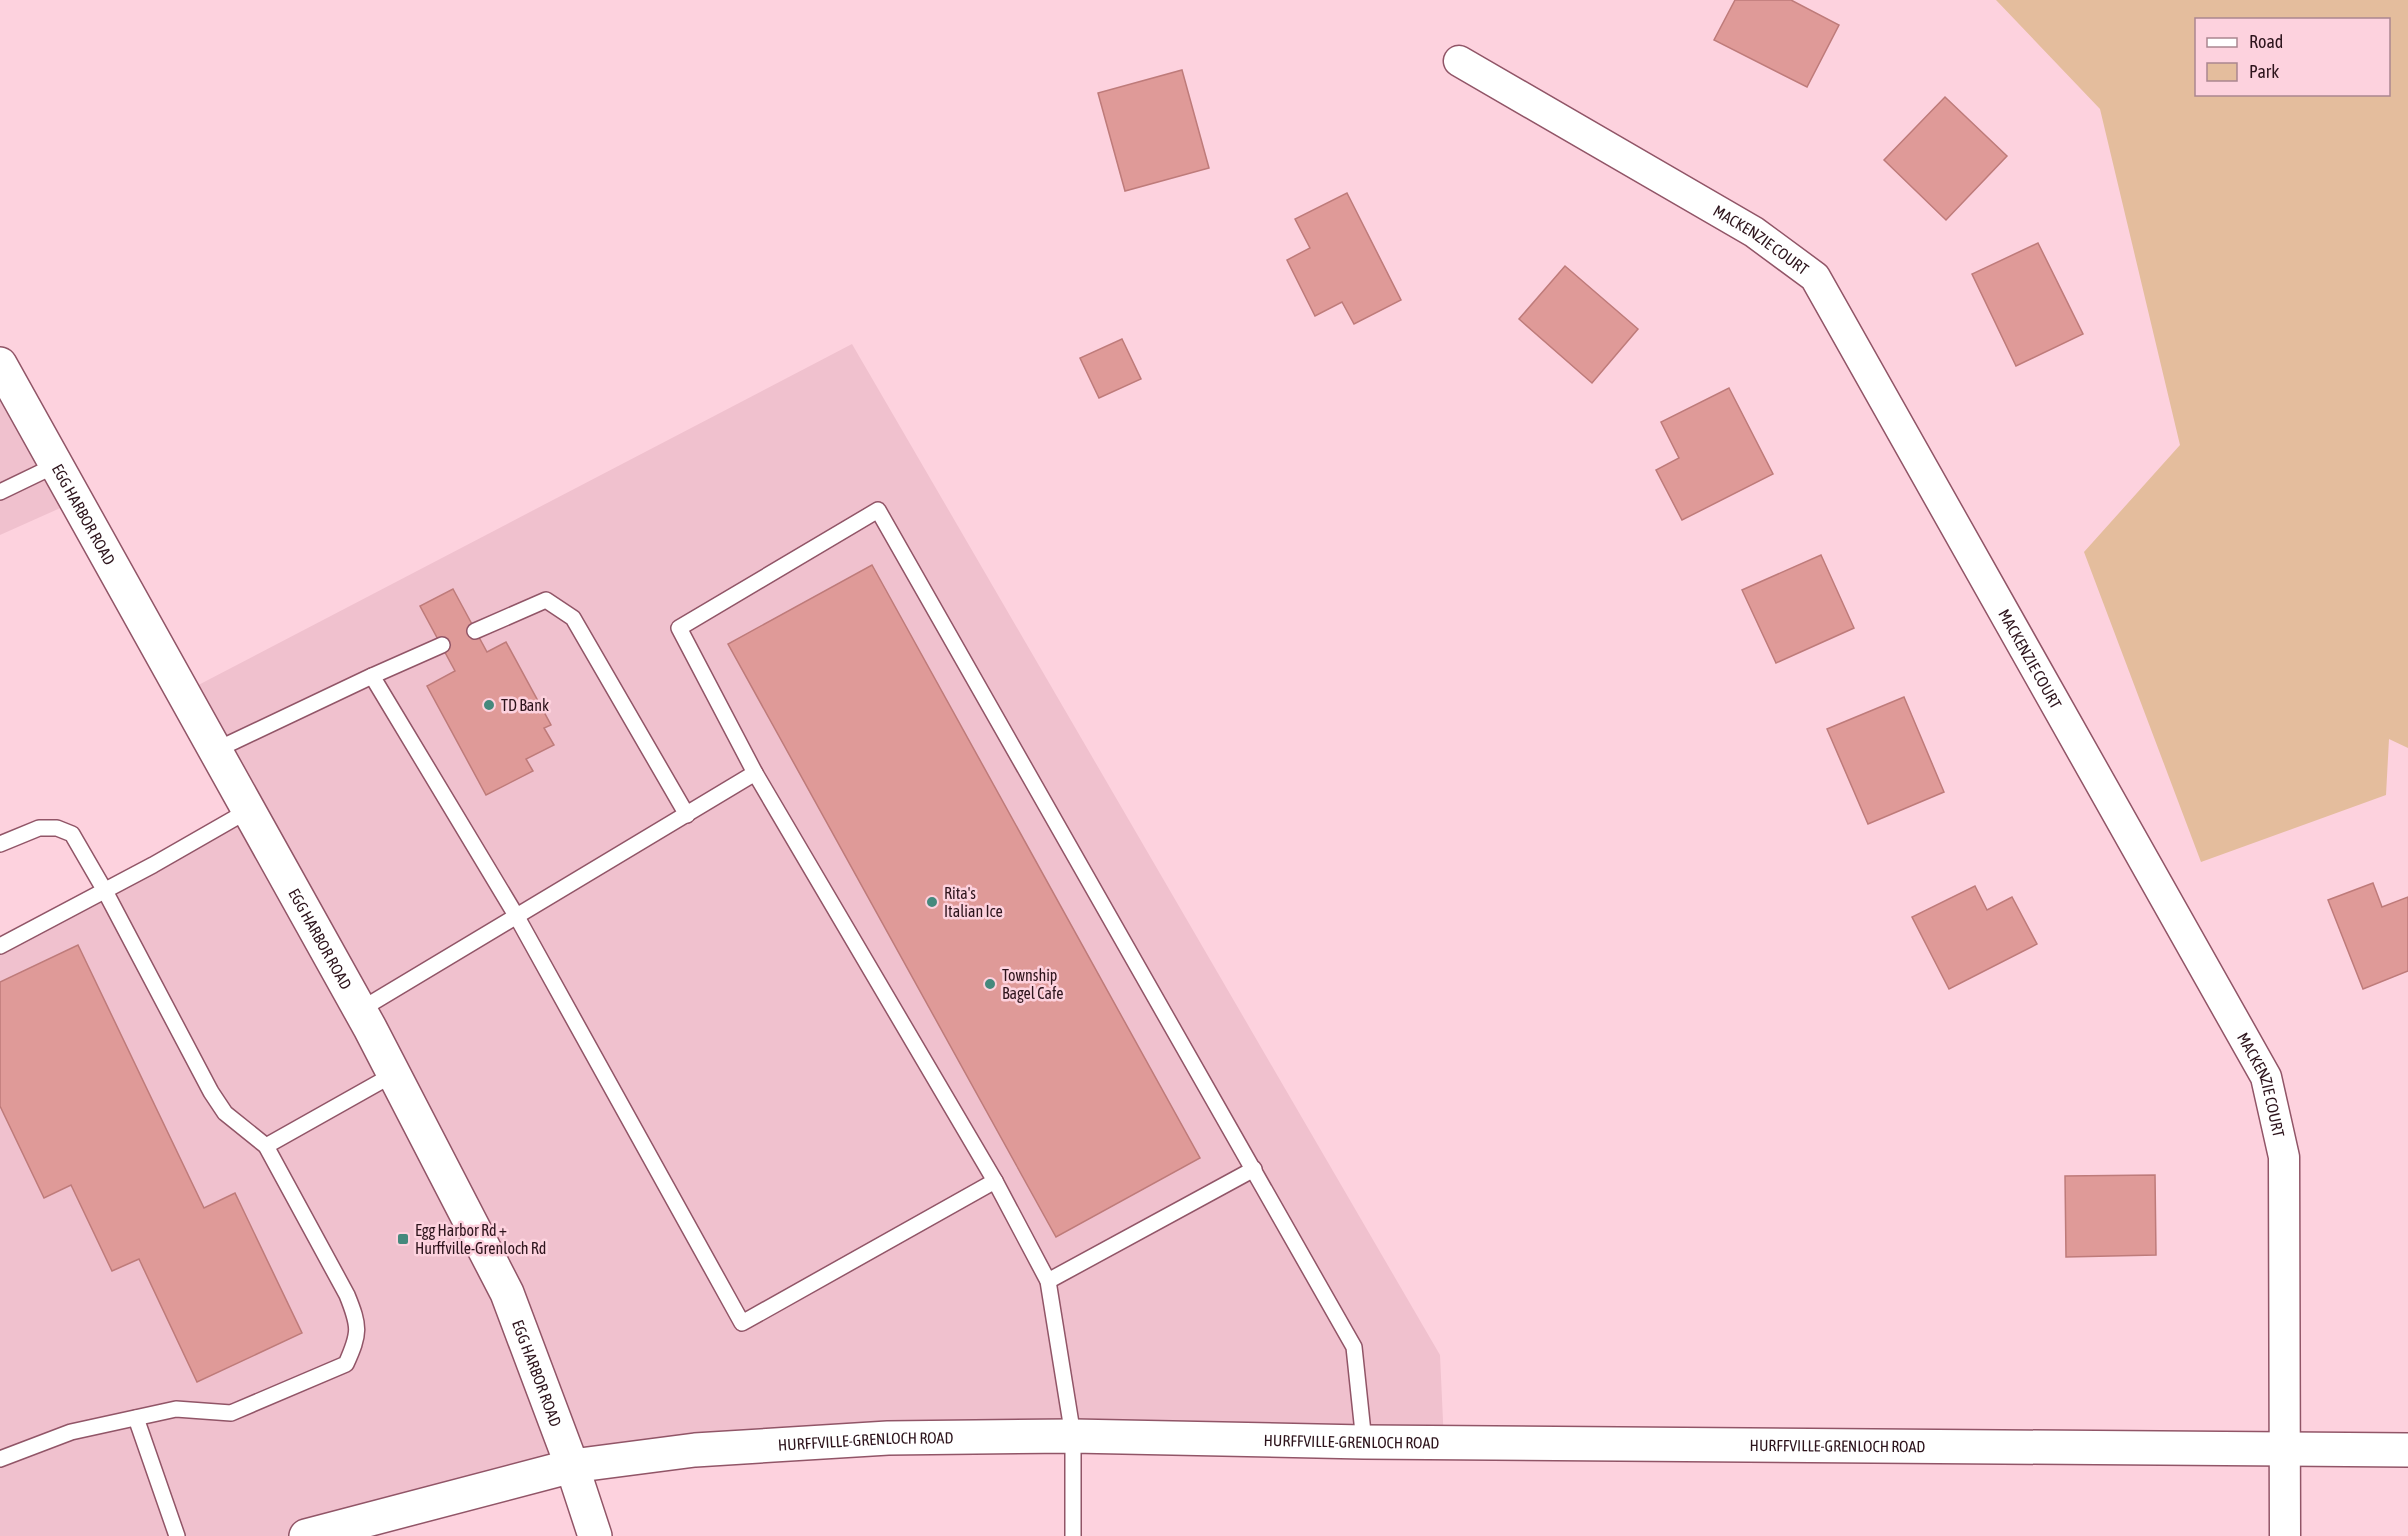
<svg xmlns="http://www.w3.org/2000/svg" width="2408" height="1536" viewBox="0 0 2408 1536" font-family="'Asap Condensed',sans-serif">
<style>
.built{fill:#f0c1ce}
.green{fill:#e4bd9d;fill-rule:evenodd}
.building{fill:#df9a98;stroke:#be7b7a;stroke-width:1.5}
.lines{fill:none;stroke-linecap:round;stroke-linejoin:round}
.service-casing{stroke:#915567;stroke-width:18}
.minor-casing{stroke:#915567;stroke-width:33}
.secondary-casing{stroke:#915567;stroke-width:36}
.service{stroke:#fff;stroke-width:15}
.minor{stroke:#fff;stroke-width:30}
.secondary{stroke:#fff;stroke-width:33}
.poi-dot{fill:#45897d;stroke:#fdd2de;stroke-width:2}
.labels{text-anchor:middle;stroke-width:5;stroke-linejoin:round;paint-order:stroke}
.street-label{font-size:16px;fill:#2d141c;stroke:#fdd2de}
.poi-label{font-size:16px;fill:#2d141c;stroke:#fdd2de;text-anchor:start}
</style>
<rect width="100%" height="100%" fill="#fdd2de"/>
<g class="built">
<polygon points="852,344 1440,1355 1444,1443 695,1450 306,1536 0,1536 0,944 248,810 183,693"/>
<polygon points="0,365 76,501 0,535"/>
</g>
<path class="green" d="M 1996,0 L 2408,0 L 2408,748 L 2389,739 L 2386,795 L 2201,862 L 2084,552 L 2180,445 L 2100,109 ZM 2196,20 L 2388,20 L 2388,94 L 2196,94 Z"/>
<g class="building">
<polygon points="1735,0 1791,0 1839,25 1807,87 1714,40"/>
<polygon points="1182,70 1209,168 1125,191 1098,93"/>
<polygon points="1945,97 2007,156 1946,220 1884,160"/>
<polygon points="1347,193 1401,300 1354,324 1342,302 1315,316 1287,260 1310,248 1295,219"/>
<polygon points="2038,243 2083,334 2016,366 1972,274"/>
<polygon points="1565,266 1638,329 1592,383 1519,319"/>
<polygon points="1122,339 1141,379 1099,398 1080,358"/>
<polygon points="1729,388 1773,474 1682,520 1656,470 1679,458 1661,422"/>
<polygon points="1821,555 1854,628 1776,663 1742,590"/>
<polygon points="872,565 1200,1158 1056,1237 728,644"/>
<polygon points="453,589 487,652 506,642 551,725 544,728 554,745 526,759 533,771 486,795 427,686 455,671 420,606"/>
<polygon points="1904,697 1944,792 1868,824 1827,729"/>
<polygon points="2373,883 2382,907 2408,897 2408,971 2363,989 2328,900"/>
<polygon points="1975,886 1987,910 2012,897 2037,944 1949,989 1912,917"/>
<polygon points="78,945 204,1208 235,1193 302,1333 197,1382 139,1259 112,1271 71,1185 44,1198 0,1106 0,982"/>
<polygon points="2155,1175 2156,1255 2066,1257 2065,1176"/>
</g>
<g class="lines">
<defs>
<g id="service">
<polyline points="0,492 56,465"/>
<polyline points="475,631 546,600 573,618 687,815"/>
<polyline points="372,676 442,645"/>
<polyline points="216,750 372,676 517,917 742,1323 995,1181"/>
<polyline points="755,773 679,628 878,510 1354,1347 1364,1442"/>
<path d="M 0,844 L 39,828 L 57,828 L 72,834 L 105,891 L 211,1092 L 225,1113 L 266,1146 L 347,1295 C 360,1327 360,1333 346,1364 L 231,1413 L 176,1409 L 71,1432 L 0,1459"/>
<polyline points="0,946 153,865 249,810"/>
<polyline points="360,1010 755,773 995,1181 1048,1281 1073,1436 1073,1536"/>
<polyline points="266,1146 394,1074"/>
<polyline points="1048,1281 1254,1169"/>
<polyline points="136,1418 177,1536"/>
</g>
<g id="minor">
<path id="s1" d="M 1459,61 L 1754,232 L 1815,277 L 2266,1077 L 2284,1157 L 2285,1536"/>
</g>
<g id="secondary">
<path id="s2" d="M 0,364 L 370,1028 L 507,1293 L 572,1466 L 595,1536"/>
<path id="s3" d="M 306,1536 L 572,1466 L 695,1450 L 888,1438 L 1073,1436 L 1364,1442 L 2408,1450"/>
</g>
</defs>
<use href="#service" class="service-casing"/>
<use href="#minor" class="minor-casing"/>
<use href="#secondary" class="secondary-casing"/>
<use href="#service" class="service"/>
<use href="#minor" class="minor"/>
<use href="#secondary" class="secondary"/>
</g>
<g class="poi-dot">
<circle cx="489" cy="705" r="6"/>
<circle cx="932" cy="902" r="6"/>
<circle cx="990" cy="984" r="6"/>
<rect x="397" y="1233" width="12" height="12" rx="3"/>
</g>
<g class="labels">
<g class="street-label">
<text dy="6" stroke="none"><textPath href="#s1" startOffset="351">MACKENZIE COURT</textPath></text>
<text dy="6" stroke="none"><textPath href="#s2" startOffset="172">EGG HARBOR ROAD</textPath></text>
<text dy="6" stroke="none"><textPath href="#s1" startOffset="855">MACKENZIE COURT</textPath></text>
<text dy="6" stroke="none"><textPath href="#s2" startOffset="658">EGG HARBOR ROAD</textPath></text>
<text dy="6" stroke="none"><textPath href="#s1" startOffset="1341">MACKENZIE COURT</textPath></text>
<text dy="6" stroke="none"><textPath href="#s2" startOffset="1144">EGG HARBOR ROAD</textPath></text>
<text dy="6" stroke="none"><textPath href="#s3" startOffset="570">HURFFVILLE-GRENLOCH ROAD</textPath></text>
<text dy="6" stroke="none"><textPath href="#s3" startOffset="1056">HURFFVILLE-GRENLOCH ROAD</textPath></text>
<text dy="6" stroke="none"><textPath href="#s3" startOffset="1542">HURFFVILLE-GRENLOCH ROAD</textPath></text>
</g>
<g class="poi-label">
<text x="501" y="711">TD Bank</text>
<text x="944" y="899">Rita's<tspan x="944" dy="18">Italian Ice</tspan></text>
<text x="1002" y="981">Township<tspan x="1002" dy="18">Bagel Cafe</tspan></text>
<text x="415" y="1236">Egg Harbor Rd +<tspan x="415" dy="18">Hurffville-Grenloch Rd</tspan></text>
</g>
</g>
<rect x="2195" y="18" width="195" height="78" fill="#fdd2de" stroke="#aa8690" stroke-width="1.5"/>
<rect x="2207" y="38" width="30" height="9" fill="#ffffff" stroke="#aa8690" stroke-width="1.5"/>
<text x="2249" y="48" font-size="18" fill="#2d141c">Road</text>
<rect x="2207" y="63" width="30" height="18" fill="#e4bd9d" stroke="#aa8690" stroke-width="1.5"/>
<text x="2249" y="78" font-size="18" fill="#2d141c">Park</text>
</svg>
